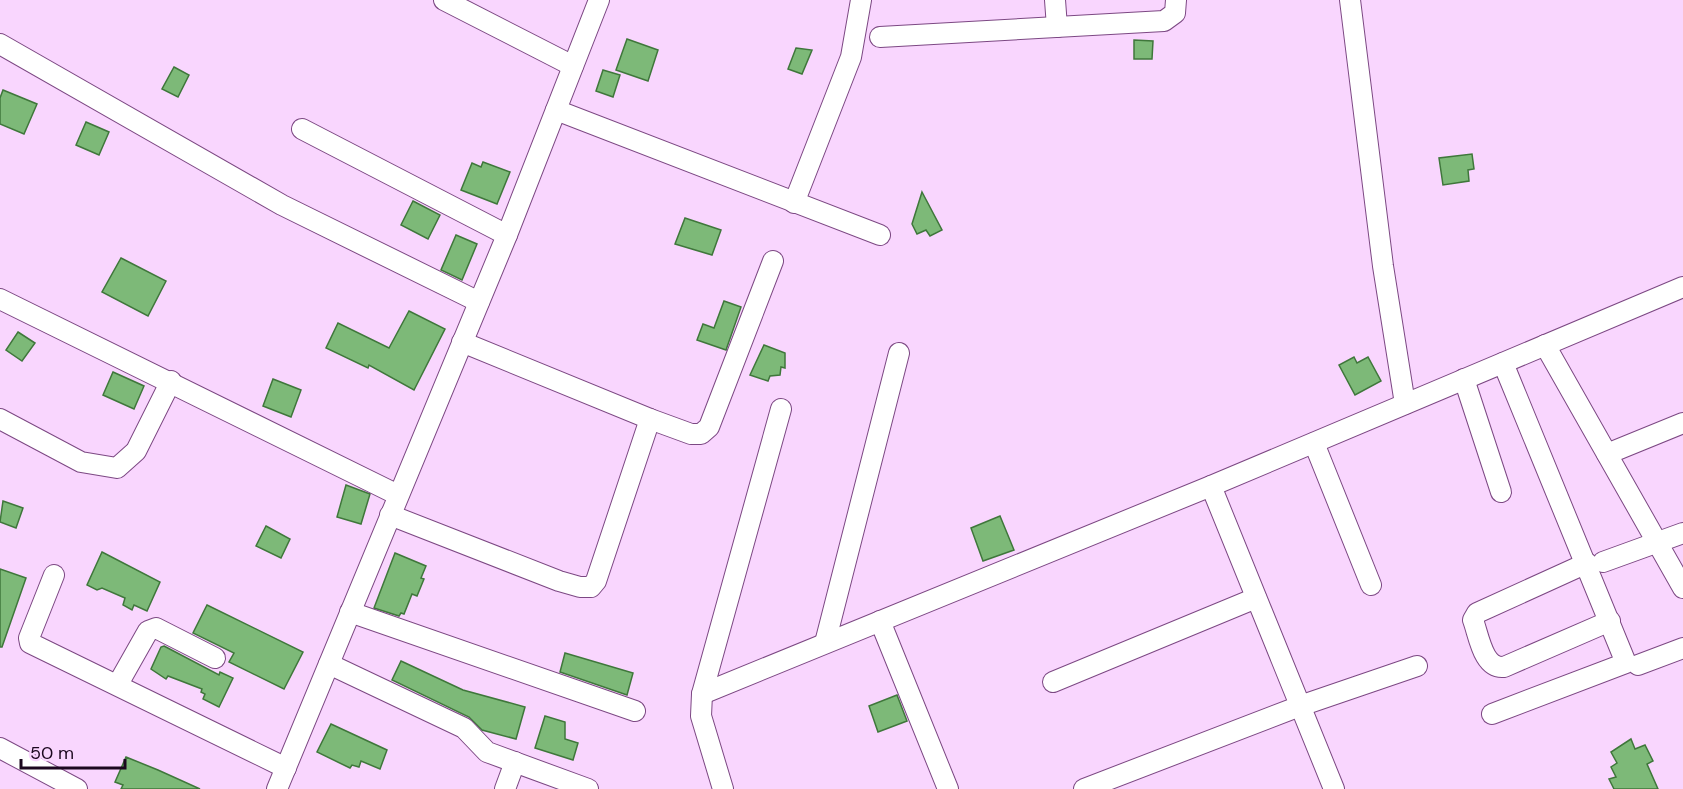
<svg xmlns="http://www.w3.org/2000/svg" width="1683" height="789" viewBox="0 0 1683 789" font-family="'DM Sans',sans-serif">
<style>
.building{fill:#7db978;stroke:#3f773b;stroke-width:1.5}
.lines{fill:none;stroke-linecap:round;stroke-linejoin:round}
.minor-casing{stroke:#7c4883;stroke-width:22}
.minor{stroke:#fff;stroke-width:20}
</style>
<rect width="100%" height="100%" fill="#f9d6fe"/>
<g class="building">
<polygon points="627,39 658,50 648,81 616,70"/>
<polygon points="1134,40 1153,41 1152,59 1134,59"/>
<polygon points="796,48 812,50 802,74 788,69"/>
<polygon points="174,67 189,75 178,97 162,89"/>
<polygon points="603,70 620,75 613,97 596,91"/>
<polygon points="3,90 37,104 24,134 0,124 0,98"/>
<polygon points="86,122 109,132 99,155 76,145"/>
<polygon points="1472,154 1474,169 1468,170 1469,181 1443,185 1439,158"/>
<polygon points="483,162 510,172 497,204 461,190 472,163 481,167"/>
<polygon points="922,192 942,230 930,236 926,230 917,234 912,224"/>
<polygon points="413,201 440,215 428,239 401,225"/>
<polygon points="685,218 721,230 712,255 675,244"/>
<polygon points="456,235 477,244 462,280 441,270"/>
<polygon points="121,258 166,281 148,316 102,292"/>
<polygon points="724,301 741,307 726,350 697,340 703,324 714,328"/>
<polygon points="409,311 445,329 414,390 369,365 368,368 326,348 338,323 389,348"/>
<polygon points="18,332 35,343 22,361 6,350"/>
<polygon points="764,345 785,353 785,368 781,367 780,375 770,376 768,381 750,375"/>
<polygon points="1354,357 1357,363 1368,357 1381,381 1355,395 1339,365"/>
<polygon points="113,372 144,386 134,409 103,395"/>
<polygon points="273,379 301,390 291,417 263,406"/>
<polygon points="346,485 370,494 361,524 337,517"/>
<polygon points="3,501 23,508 16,528 0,522"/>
<polygon points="1000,516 1014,550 983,561 971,528"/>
<polygon points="266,526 290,539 281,558 256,546"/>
<polygon points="102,552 160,582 147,611 134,605 132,610 123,605 125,598 102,588 97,590 87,585"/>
<polygon points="395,553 426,566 421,578 424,579 417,596 412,594 404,614 401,613 399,616 374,608"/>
<polygon points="0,569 26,578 2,647 0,647"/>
<polygon points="207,605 303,652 284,689 229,662 234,653 193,633"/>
<polygon points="164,646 219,675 220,672 233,678 219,707 203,699 205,694 201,692 202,689 168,676 166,679 151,669 161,647"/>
<polygon points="565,653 633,673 627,695 560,672"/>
<polygon points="401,661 463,690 525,707 516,739 482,730 469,717 392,680"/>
<polygon points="897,695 907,721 878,732 869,706"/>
<polygon points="545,716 565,722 565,739 578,743 573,760 535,748"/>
<polygon points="331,724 387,750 380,769 361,761 359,767 352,765 350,768 317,752"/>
<polygon points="1631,739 1635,749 1645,745 1653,761 1647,764 1658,789 1614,789 1609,779 1616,777 1611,767 1617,763 1611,752"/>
<polygon points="126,757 158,770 200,789 121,789 123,785 115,782"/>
</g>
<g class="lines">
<defs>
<g id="minor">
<polyline points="444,0 573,66"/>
<polyline points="1055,0 1057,27"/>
<polyline points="1350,0 1383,266 1405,404"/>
<polyline points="880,37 1164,21 1175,13 1176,0"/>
<polyline points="0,44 282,205 479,302"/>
<polyline points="556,110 880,235"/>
<polyline points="302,129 507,235"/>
<polyline points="794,203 851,57 861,0"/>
<polyline points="0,299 398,495"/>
<polyline points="462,342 650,419 691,434 701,434 709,427 773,261"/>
<polyline points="1545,345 1683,588"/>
<polyline points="1464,379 1501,492"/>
<polyline points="0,419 81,462 117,468 136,451 171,381"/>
<polyline points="1314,443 1371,585"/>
<polyline points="1607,454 1683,423"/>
<polyline points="1211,486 1334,789"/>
<polyline points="390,515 559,581 580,587 591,587 596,581 650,419"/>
<polyline points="1603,562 1683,533"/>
<path d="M 1587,563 L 1477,613 L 1473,620 C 1479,636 1483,669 1504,667 L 1610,621"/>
<polyline points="54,575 29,638 30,643 286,768"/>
<polyline points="350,612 635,711"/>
<polyline points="880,621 948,789"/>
<polyline points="825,643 899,353"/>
<polyline points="329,664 464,728 487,752 588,789"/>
<polyline points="1638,665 1683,648"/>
<polyline points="1053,682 1256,598"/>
<polyline points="118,684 148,631 156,628 215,658"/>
<polyline points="702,694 1211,486 1683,287"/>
<polyline points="1492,714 1626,663 1503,363"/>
<polyline points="0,748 77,789"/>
<polyline points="277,789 507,235 599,0"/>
<polyline points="505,789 515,762"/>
<polyline points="723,789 701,716 702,694 781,409"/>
<polyline points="1084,789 1300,706 1417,666"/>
</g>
</defs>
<use href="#minor" class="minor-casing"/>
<use href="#minor" class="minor"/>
</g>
<path d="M21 759v9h104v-9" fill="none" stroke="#1c081f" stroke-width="3"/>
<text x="30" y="759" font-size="18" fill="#1c081f" stroke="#f9d6fe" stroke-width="4.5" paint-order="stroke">50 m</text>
</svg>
